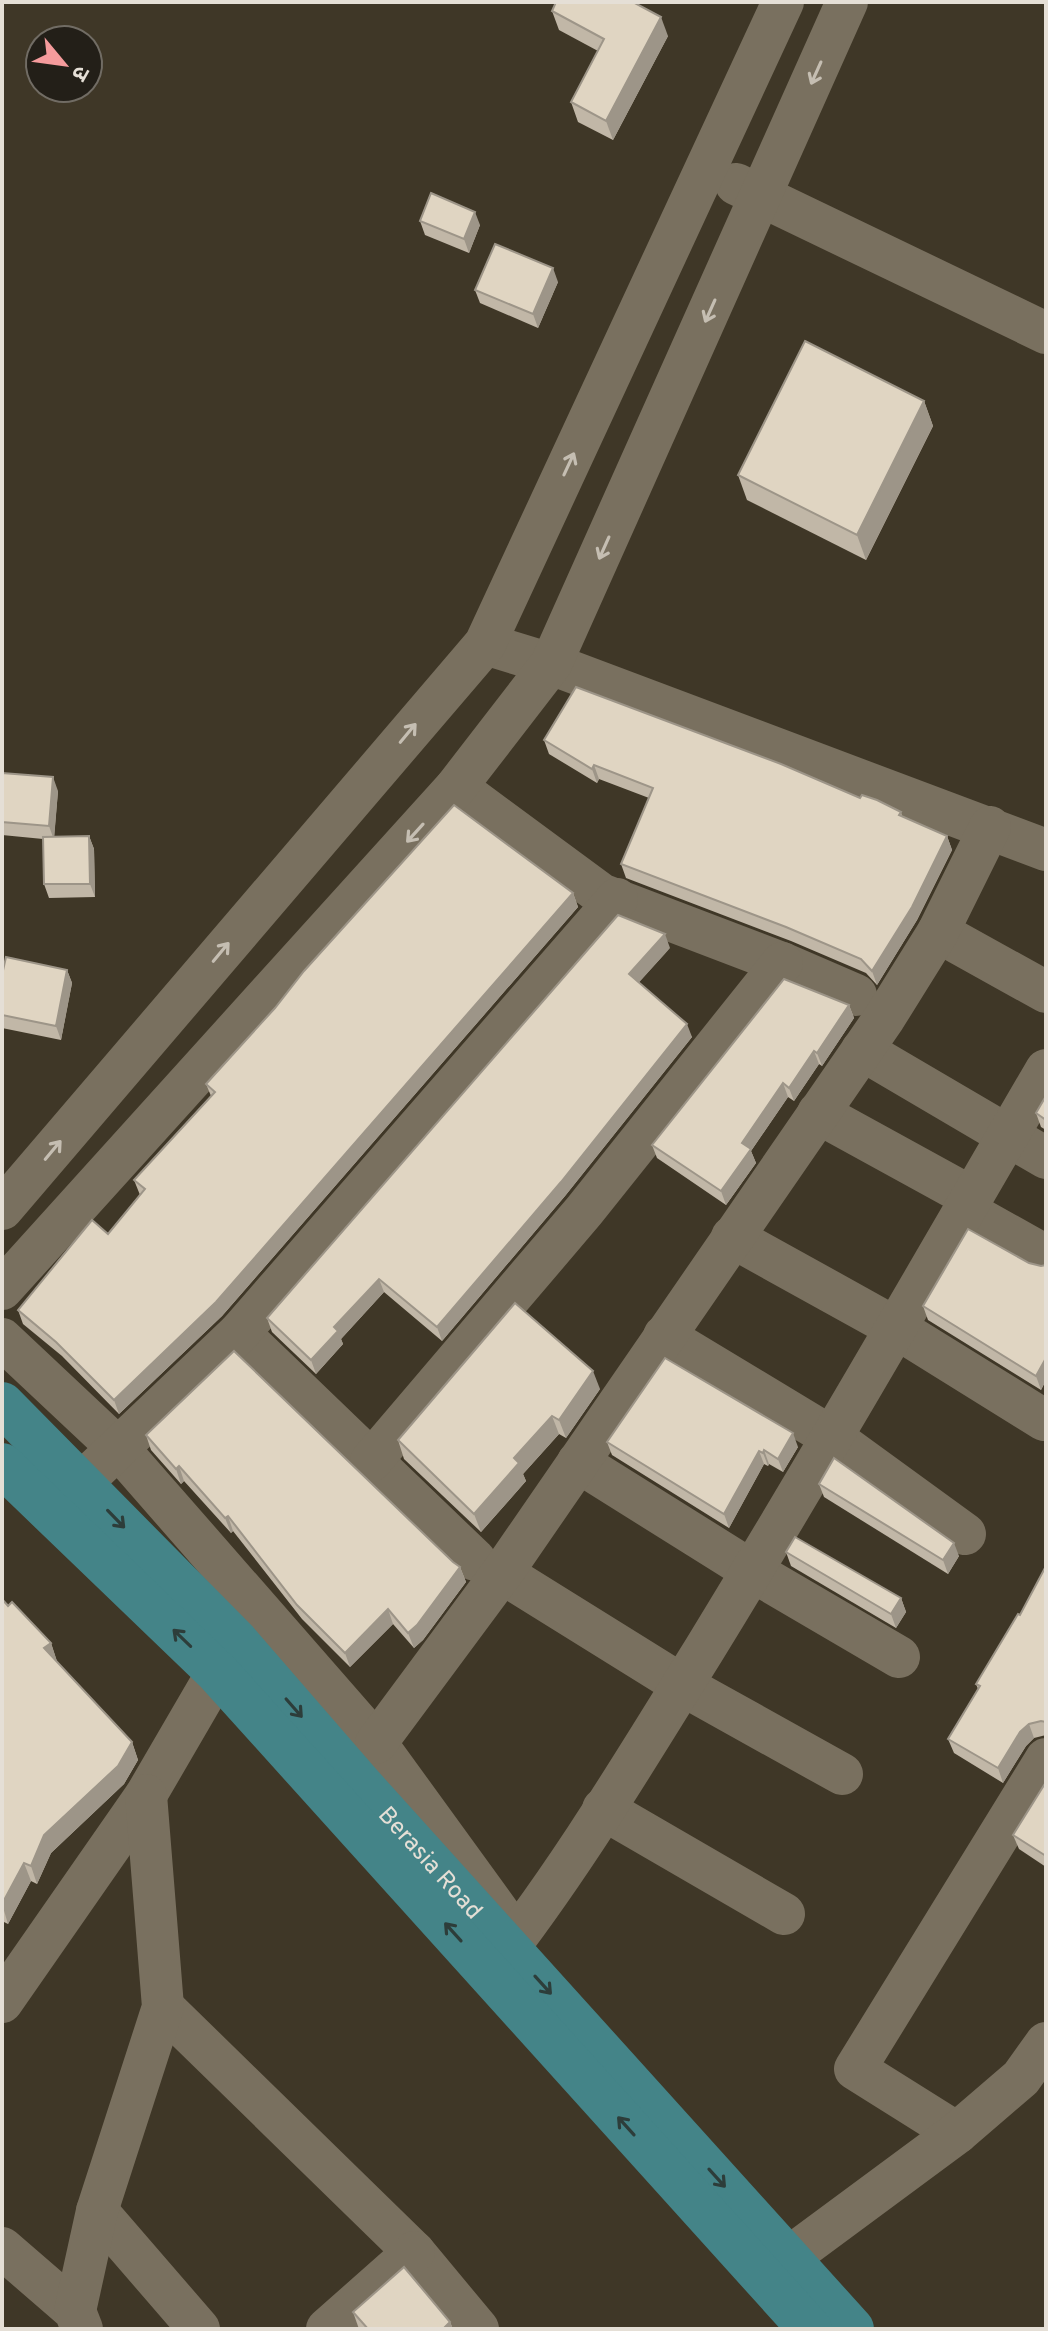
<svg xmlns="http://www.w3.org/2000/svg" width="1048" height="2331" viewBox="0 0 1048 2331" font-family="Overpass,'Noto Sans Devanagari',sans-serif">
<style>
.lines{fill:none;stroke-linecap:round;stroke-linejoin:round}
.minor{stroke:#79705f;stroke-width:42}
.major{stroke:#448488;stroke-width:44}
.wall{fill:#c1b7a7}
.shaded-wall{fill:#9d9588}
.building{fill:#e0d5c2;stroke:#9d9588;stroke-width:2}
.oneway{stroke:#c5beb2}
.oneway2{stroke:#2d3d3a}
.labels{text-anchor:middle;stroke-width:8;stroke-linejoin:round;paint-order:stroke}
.street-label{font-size:24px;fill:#e5dfd6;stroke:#231f18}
</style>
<rect width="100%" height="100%" fill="#3f3727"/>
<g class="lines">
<g class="minor">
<polyline points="736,184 1046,333"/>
<polyline points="485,644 551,664 1046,850"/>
<polyline points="456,787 601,894 782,963 856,995"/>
<polyline points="938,932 1046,992"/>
<polyline points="862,1050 1046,1158"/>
<polyline points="818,1113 971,1197"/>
<polyline points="2,1209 485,644 783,2"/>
<polyline points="964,1210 1046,1256"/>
<polyline points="732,1237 896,1328 1044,1420"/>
<polyline points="2,1289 456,787 551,664 847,2"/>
<polyline points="239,1333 475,1560"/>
<polyline points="664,1336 833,1438 965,1534"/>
<polyline points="2,1339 118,1448 376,1743 505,1921"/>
<polyline points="371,1461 584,1211 782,963"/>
<polyline points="578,1462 752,1571 899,1657"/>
<polyline points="57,1506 239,1333 617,899"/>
<polyline points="502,1573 682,1685 842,1774"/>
<polyline points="376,1743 502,1573 885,1017 938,932 990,827"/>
<polyline points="603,1809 784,1914"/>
<path d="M 489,1973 C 569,1872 636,1759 704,1650 C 821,1459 933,1264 1046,1070"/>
<polyline points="2,2002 146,1795 235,1642"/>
<polyline points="163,2007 414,2252 478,2329"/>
<polyline points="957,2133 855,2069 1046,1759"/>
<polyline points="97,2211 199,2329"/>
<polyline points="2,2248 75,2311 82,2329"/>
<polyline points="761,2275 788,2258 957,2133 1021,2078 1046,2043"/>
<polyline points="75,2311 97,2211 163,2007 146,1795"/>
<polyline points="327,2329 414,2252"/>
</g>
<g class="major">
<path id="s1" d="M 2,1404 L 236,1641 L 359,1783 L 852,2329"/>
<polyline points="2,1465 217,1672 810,2329"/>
</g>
</g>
<g class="wall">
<polygon points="552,11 668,36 613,140 578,122 571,102 598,51 559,30"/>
<polygon points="420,221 480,225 469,253 425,235"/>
<polygon points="558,282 538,328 480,303 475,290"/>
<polygon points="924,401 933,426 866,560 747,500 738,475"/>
<polygon points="544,740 860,798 901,812 902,816 947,836 952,850 917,920 877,985 866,973 791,941 626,878 621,864 649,798 599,779 597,783 549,754"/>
<polygon points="2,773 58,791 54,837 89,836 94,849 95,897 49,898 44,884 43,839 2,835"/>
<polygon points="573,893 578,907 222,1316 119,1414 62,1356 23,1324 18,1310 108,1234 140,1195 134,1180 211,1096 206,1084"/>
<polygon points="670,948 638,983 692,1037 565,1196 442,1341 384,1292 341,1339 343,1344 316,1374 272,1332 267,1318"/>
<polygon points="67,970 72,983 61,1040 2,1028 2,975"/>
<polygon points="849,1005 854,1018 822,1066 819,1064 794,1101 788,1097 751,1151 756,1163 726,1205 657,1158 652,1145"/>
<polygon points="1046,1096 1046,1130 1041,1127 1036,1113"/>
<polygon points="1029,1263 1041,1266 1046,1265 1046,1380 1041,1390 928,1320 923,1306"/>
<polygon points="600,1389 566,1438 559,1434 523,1474 526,1481 481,1532 404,1459 398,1440"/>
<polygon points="146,1435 453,1562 460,1567 466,1582 423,1640 414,1648 393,1624 350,1667 302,1619 233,1531 231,1533 184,1481 181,1484 151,1450"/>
<polygon points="607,1442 798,1447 783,1472 769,1464 768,1466 764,1464 729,1528 612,1455"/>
<polygon points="819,1484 959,1556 948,1574 824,1497"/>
<polygon points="786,1552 901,1598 906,1612 896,1628 791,1566"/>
<polygon points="1046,1566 1046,1735 1034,1738 1026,1746 1003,1783 954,1753 948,1739 978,1689 976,1684 1020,1615"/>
<polygon points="2,1599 51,1643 57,1662 132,1742 138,1760 124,1784 51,1853 37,1884 31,1881 8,1924 2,1921"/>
<polygon points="1046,1782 1046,1867 1019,1849 1013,1835"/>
<polygon points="353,2312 450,2322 453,2329 359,2329"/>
</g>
<g class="shaded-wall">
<polygon points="661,17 668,36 613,140 606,121"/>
<polygon points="475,212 480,225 469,253 464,239"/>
<polygon points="553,268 558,282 538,328 533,314"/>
<polygon points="924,401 933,426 866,560 857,535"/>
<polygon points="594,765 599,779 597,783 592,769"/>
<polygon points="53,777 58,791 54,840 49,826"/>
<polygon points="89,836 94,849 95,897 90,884"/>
<polygon points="947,836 952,850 917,920 877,985 872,971"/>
<polygon points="573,893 578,907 222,1316 119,1414 114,1400"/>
<polygon points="665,934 670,948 634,988 629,974"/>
<polygon points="67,970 72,983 61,1040 56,1026"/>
<polygon points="849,1005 854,1018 822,1066 817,1053"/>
<polygon points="687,1024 692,1037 565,1196 442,1341 437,1327"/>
<polygon points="814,1051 819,1064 794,1101 789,1088"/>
<polygon points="783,1083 788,1097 751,1151 756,1163 726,1205 721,1191 742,1143"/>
<polygon points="379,1279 384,1292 341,1339 343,1344 316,1374 311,1360 334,1327"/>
<polygon points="1046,1358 1046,1380 1041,1390 1036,1376"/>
<polygon points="593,1371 600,1389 566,1438 559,1420"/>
<polygon points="552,1416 559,1434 523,1474 526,1481 481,1532 474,1514 514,1458"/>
<polygon points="793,1433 798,1447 783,1472 778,1459"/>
<polygon points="764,1450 769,1464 768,1466 763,1453"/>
<polygon points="759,1451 764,1464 729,1528 724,1514"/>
<polygon points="179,1466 184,1481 181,1484 176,1469"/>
<polygon points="228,1516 233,1531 231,1533 225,1518"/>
<polygon points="954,1543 959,1556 948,1574 943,1560"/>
<polygon points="460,1567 466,1582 423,1640 414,1648 408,1633"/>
<polygon points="901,1598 906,1612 896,1628 891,1614"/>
<polygon points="388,1609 393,1624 350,1667 345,1653"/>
<polygon points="51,1643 57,1661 51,1667 44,1648"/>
<polygon points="1029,1724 1034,1738 1026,1746 1003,1783 998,1768 1020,1732"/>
<polygon points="132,1742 138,1760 124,1784 51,1853 37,1884 31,1866 44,1835"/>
<polygon points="24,1863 31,1881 8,1924 2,1904"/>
<polygon points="450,2322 453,2329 443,2329"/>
</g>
<g class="building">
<polygon points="556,2 633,2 661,17 606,121 571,102 604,39 552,11"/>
<polygon points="431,193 475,212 464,239 420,221"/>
<polygon points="495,244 553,268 533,314 475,290"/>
<polygon points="805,341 924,401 857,535 738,475"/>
<polygon points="576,687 781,764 860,798 862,795 877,800 901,812 899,815 947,836 912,907 872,971 861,959 786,927 621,864 653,788 594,765 592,769 544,740"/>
<polygon points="2,773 53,777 49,826 2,822"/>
<polygon points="454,805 573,893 216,1302 114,1400 56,1342 18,1310 92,1220 108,1234 145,1189 134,1180 215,1092 206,1084 275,1008 304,971"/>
<polygon points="89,836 90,884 44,884 43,837"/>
<polygon points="618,915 665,934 629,974 687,1024 561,1182 437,1327 379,1279 334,1327 338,1331 311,1360 267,1318"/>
<polygon points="6,957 67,970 56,1026 2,1015 2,975"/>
<polygon points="784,979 849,1005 817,1053 814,1051 789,1088 783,1083 742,1143 751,1149 721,1191 652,1145"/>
<polygon points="1046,1096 1046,1120 1036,1113"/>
<polygon points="968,1229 1029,1263 1041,1266 1046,1265 1046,1358 1036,1376 923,1306"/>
<polygon points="515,1303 593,1371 559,1420 552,1416 514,1458 519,1463 474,1514 398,1440"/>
<polygon points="234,1351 453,1562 460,1567 417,1625 408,1633 388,1609 345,1653 297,1605 228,1516 225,1518 179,1466 176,1469 146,1435"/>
<polygon points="665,1358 793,1433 778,1459 764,1450 763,1453 759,1451 724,1514 607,1442"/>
<polygon points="834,1458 954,1543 943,1560 819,1484"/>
<polygon points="795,1537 901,1598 891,1614 786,1552"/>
<polygon points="1046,1566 1046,1722 1041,1721 1029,1724 1020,1732 998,1768 948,1739 980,1686 976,1684 1018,1614 1020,1615"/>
<polygon points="2,1599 8,1606 12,1602 51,1643 44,1648 132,1742 118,1766 44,1835 31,1866 24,1863 2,1904"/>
<polygon points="1046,1782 1046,1856 1013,1835"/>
<polygon points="404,2267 450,2322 443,2329 368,2329 353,2312"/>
</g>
<defs><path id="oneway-shaft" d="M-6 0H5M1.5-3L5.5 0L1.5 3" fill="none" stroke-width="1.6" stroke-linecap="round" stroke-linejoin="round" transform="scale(2)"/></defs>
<g class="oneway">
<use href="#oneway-shaft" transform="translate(816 73) rotate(114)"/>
<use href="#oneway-shaft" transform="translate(710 311) rotate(114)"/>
<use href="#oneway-shaft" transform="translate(569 464) rotate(-65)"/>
<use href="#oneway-shaft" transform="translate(604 548) rotate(114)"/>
<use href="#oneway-shaft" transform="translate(408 733) rotate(-50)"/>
<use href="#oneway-shaft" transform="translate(415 833) rotate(132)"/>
<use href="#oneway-shaft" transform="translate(221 952) rotate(-50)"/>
<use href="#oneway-shaft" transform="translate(53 1150) rotate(-50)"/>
</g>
<g class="oneway2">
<use href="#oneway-shaft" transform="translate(116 1519) rotate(46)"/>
<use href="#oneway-shaft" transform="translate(182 1638) rotate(-136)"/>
<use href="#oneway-shaft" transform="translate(294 1708) rotate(49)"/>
<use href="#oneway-shaft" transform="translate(453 1932) rotate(-132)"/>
<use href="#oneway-shaft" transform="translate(543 1985) rotate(48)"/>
<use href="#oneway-shaft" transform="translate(626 2126) rotate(-132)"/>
<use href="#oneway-shaft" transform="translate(717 2178) rotate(48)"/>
</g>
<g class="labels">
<g class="street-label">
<text dy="8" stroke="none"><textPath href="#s1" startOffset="628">Berasia Road</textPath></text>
</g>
</g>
<rect width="1048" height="2331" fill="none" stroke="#e5dfd6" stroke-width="8"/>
<g transform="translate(64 64) rotate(119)"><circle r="38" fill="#231f18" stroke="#716c64" stroke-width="2"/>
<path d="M0-6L14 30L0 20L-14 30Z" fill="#f59b9c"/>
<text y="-12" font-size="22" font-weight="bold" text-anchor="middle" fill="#e5dfd6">उ</text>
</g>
</svg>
